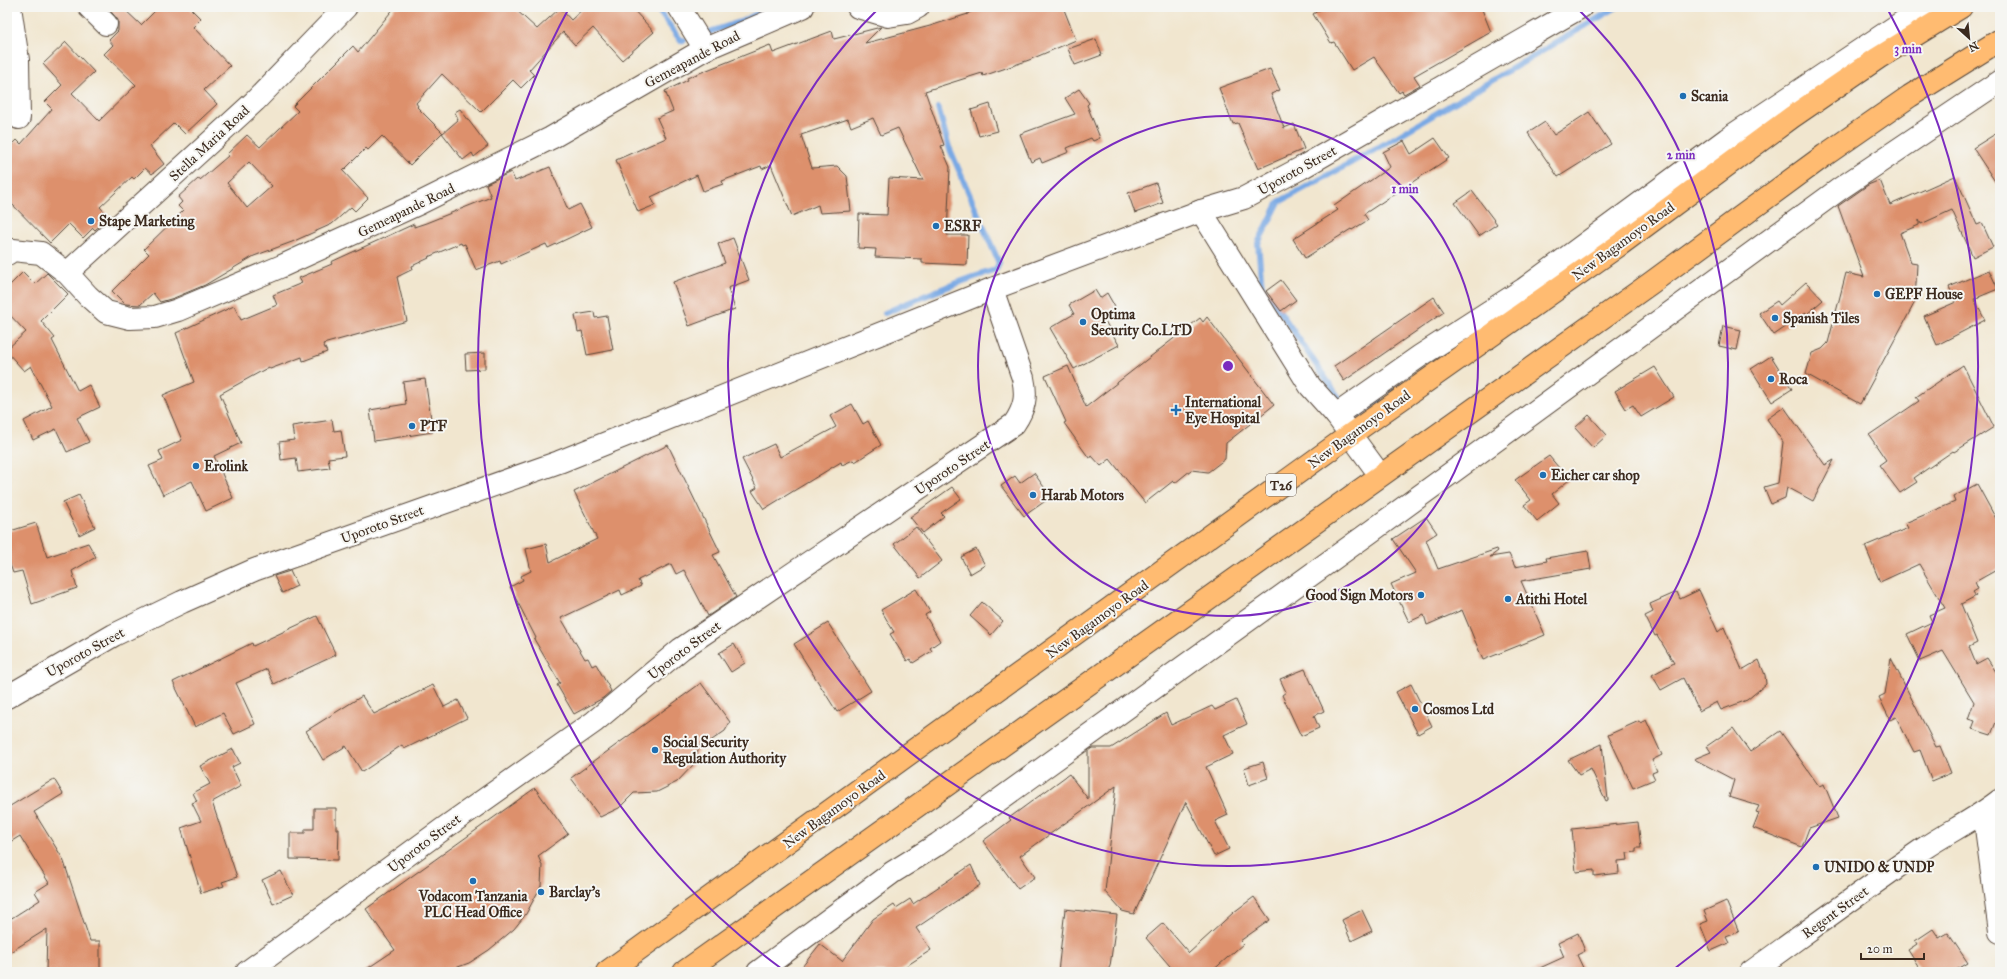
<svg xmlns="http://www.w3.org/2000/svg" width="2007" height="979" viewBox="0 0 2007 979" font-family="'IM FELL Great Primer',serif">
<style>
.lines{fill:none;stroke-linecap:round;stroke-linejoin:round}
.stream{stroke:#79a9e4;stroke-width:6}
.building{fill:#dd906c;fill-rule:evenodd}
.minor-casing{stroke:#564639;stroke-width:24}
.highway-casing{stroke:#564639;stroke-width:24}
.minor{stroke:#fff;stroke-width:22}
.highway{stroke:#ffbb71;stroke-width:22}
.ring{fill:none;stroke:#7b2cbf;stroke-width:2}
.poi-dot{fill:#1f6fb2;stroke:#f6f6f2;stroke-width:1.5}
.labels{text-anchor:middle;stroke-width:4;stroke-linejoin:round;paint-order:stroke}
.shield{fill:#f6f6f2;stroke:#73675e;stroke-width:1}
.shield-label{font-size:13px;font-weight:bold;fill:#3b2a1e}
.street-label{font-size:14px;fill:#3b2a1e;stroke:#f6f6f2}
.poi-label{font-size:14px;font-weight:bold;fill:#3b2a1e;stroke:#f6f6f2;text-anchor:start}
.centre{fill:#7b2cbf;stroke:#f6f6f2;stroke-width:2}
.ring-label{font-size:12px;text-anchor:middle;font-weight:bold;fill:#7b2cbf;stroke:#f6f6f2;stroke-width:4;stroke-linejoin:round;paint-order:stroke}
</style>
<rect width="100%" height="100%" fill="#f6f6f2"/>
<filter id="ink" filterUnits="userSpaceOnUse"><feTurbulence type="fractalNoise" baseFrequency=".025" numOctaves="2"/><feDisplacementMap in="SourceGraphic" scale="8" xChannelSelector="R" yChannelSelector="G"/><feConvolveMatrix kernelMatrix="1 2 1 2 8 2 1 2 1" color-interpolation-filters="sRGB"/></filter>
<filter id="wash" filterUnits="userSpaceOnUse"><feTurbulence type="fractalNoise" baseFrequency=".012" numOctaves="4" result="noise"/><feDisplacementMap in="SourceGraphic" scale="16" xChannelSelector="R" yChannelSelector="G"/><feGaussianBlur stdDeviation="0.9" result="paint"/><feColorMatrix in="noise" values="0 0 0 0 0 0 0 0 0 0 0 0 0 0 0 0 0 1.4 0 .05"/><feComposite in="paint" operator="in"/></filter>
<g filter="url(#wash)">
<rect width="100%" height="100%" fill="#f1e6cf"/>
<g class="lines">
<g class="stream">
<polyline points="656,7 681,41 684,40"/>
<polyline points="706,33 743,21 770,7"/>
<path d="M 885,313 C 921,297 958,281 996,270 L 999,263 L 949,147 L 938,108"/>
<polyline points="1392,392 1402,385"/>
<polyline points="1341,401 1281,313 1262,288 1258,243 1279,202 1374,150 1617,7"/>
<polyline points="1358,416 1380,400"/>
<polyline points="1293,552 1303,544"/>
<polyline points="592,972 593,971"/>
</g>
</g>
<g id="blocks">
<g class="building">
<polygon points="107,7 122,7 141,25 159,7 189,7 201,19 193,27 230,66 204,90 217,104 185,134 174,123 150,146 164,164 152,174 145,168 134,179 132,177 100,207 109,217 95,230 93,228 83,238 69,224 50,243 7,199 7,150 17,140 21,144 52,109 45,102 62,85 43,64 66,42 94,72 72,93 99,121 136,85 104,54 113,45 109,40 118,31 118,20"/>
<path d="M 395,7 L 513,7 L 537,29 L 560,8 L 571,20 L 585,7 L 631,7 L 654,32 L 622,60 L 593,28 L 575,45 L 563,32 L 529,70 L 534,75 L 521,88 L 513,80 L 481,112 L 442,74 L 416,103 L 418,106 L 417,107 L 443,133 L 458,120 L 455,112 L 460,109 L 488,146 L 474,157 L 472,153 L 463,160 L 442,133 L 410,165 L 382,136 L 368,150 L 366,148 L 343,171 L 368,198 L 355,211 L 351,207 L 332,224 L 292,242 L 254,256 L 205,285 L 174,298 L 160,302 L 153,293 L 140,305 L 125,304 L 112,291 L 149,254 L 144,249 L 183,211 L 178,206 L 182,202 L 178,197 L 198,179 L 200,180 L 228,156 L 227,154 L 247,135 L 260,147 L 298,111 L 293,106 L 353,46 L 358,52 ZM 249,162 L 272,186 L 247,208 L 227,183 Z"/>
<polygon points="984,7 1063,7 1076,40 1029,60 983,76 982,73 925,91 944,145 941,146 950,167 947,235 968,235 967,265 922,263 922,259 875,257 876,249 858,248 859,214 887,215 889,178 923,180 898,128 881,135 873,118 851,127 848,119 801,135 812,168 837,166 847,176 851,211 820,213 818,205 792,216 771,165 762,169 761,166 722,181 723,184 703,191 697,175 651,197 655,205 638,212 616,160 666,138 657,118 673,111 665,91 688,80 687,78 770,45 773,53 832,31 834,39 881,27 865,43 870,42 930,26 968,14 968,13"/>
<polygon points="1324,7 1481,7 1491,32 1414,76 1420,85 1404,94 1402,91 1399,93 1374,57 1352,70 1334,42 1331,43 1313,14"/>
<polygon points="1096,39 1102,55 1075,65 1068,49"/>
<polygon points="1270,69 1280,90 1271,94 1284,128 1294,124 1304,149 1258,169 1238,123 1233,124 1219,88"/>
<polygon points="1079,89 1089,103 1087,105 1100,138 1093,141 1091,138 1067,148 1069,152 1042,163 1040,158 1031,162 1020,134 1075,114 1065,98"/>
<polygon points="990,104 998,131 979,136 971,110"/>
<polygon points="1589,112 1611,144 1558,177 1528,133 1545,122 1554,135"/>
<polygon points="2000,131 2000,189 1973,148"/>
<polygon points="1435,138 1449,158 1364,214 1368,220 1352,230 1351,229 1305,258 1293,239 1338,210 1334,206 1390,167 1383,152 1404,141 1411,154"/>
<polygon points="550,167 568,210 580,204 592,227 548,248 546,244 501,264 500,261 476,270 465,244 462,245 461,243 428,257 429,258 412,266 413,269 397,277 407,321 323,344 327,352 303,361 302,357 270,369 269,367 220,394 241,443 214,456 233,498 206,511 192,481 163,495 149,466 163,460 159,451 182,440 163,395 194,382 176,333 234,306 241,320 277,305 273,295 302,283 299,278 332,264 331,262 414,224 414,227 426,223 491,197 486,184 511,172 515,181"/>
<polygon points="1955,176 1977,225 1982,223 1993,247 1973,257 1952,210 1921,224 1919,220 1919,225 1900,233 1911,263 1917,264 1915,302 1860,404 1806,374 1812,353 1822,349 1828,343 1846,273 1864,277 1838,206 1868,185 1880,180 1890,205"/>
<polygon points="1156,183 1163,203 1135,213 1128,193"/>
<polygon points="1472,191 1497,224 1479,236 1455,203"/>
<polygon points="733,238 749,280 728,288 735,309 689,326 673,282 725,263 718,244"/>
<polygon points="1989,270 1998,289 1974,299 1985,320 1937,345 1924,316 1956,302 1949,287"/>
<polygon points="23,272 35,284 47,273 68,294 41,321 55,338 52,340 78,391 89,385 100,407 77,418 89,442 67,452 56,429 33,440 24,421 52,406 31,366 24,371 7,352 7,349 26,332 7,312 7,288"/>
<polygon points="1281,280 1296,300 1281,311 1266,291"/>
<polygon points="1806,282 1823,300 1807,314 1806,313 1774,335 1759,313 1777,301 1780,305"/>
<polygon points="1095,290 1100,298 1107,293 1115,307 1102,316 1119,345 1074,369 1050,328 1074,314 1069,305"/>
<polygon points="1434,297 1444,312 1344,381 1334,366"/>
<polygon points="594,312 595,318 607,316 613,350 587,355 582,331 578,332 575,315"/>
<polygon points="1207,317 1274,405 1226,443 1225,459 1208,472 1191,470 1175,483 1173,481 1145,503 1110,459 1101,466 1092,456 1089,458 1064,423 1066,422 1045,376 1068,366 1086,407 1200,318 1203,322"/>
<polygon points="1723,326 1741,330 1737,350 1719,346"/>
<polygon points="485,353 485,369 466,370 465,354"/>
<polygon points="1771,356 1792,389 1772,402 1751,369"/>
<polygon points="1963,365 1994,427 1954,452 1953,451 1914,478 1917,482 1900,493 1879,465 1886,460 1869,435 1919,401 1916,397"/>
<polygon points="1655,367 1674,397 1641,417 1633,405 1626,409 1615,391"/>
<polygon points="425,379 433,432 374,441 370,410 406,404 403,382"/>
<polygon points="852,404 863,424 868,421 881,445 855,462 853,460 842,465 841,462 764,509 752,491 757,488 742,459 774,444 780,457 836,427 830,416"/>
<polygon points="1784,407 1825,465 1834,460 1813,501 1787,487 1785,498 1771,504 1764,487 1778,483 1783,442 1767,419"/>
<polygon points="1589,415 1607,435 1593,448 1575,428"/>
<polygon points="332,420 334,431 341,430 345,456 328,458 330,468 298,472 296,458 281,460 279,442 294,440 292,426"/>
<polygon points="668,445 720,552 713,555 736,597 708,616 684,570 676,574 671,564 638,580 641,586 622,595 620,590 561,618 585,659 588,658 592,666 596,664 611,691 603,698 574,714 557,685 560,683 534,639 536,638 510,587 523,580 521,576 531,571 526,549 546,544 550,562 597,539 574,492"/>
<polygon points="1549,456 1569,480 1552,494 1559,503 1537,521 1524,505 1531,500 1515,480"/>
<polygon points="1034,473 1051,497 1024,516 1001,486 1015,476 1020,483"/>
<polygon points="1977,484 2000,526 2000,568 1975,582 1978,589 1973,592 1976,596 1961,604 1977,643 1969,647 1976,664 1987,658 2000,678 2000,724 1996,722 1991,735 1972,729 1975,721 1968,719 1974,702 1943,651 1920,661 1907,634 1932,622 1929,615 1945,608 1919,564 1880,582 1865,546 1908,528 1905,523 1955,502 1953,497"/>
<polygon points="952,487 961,499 941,513 944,516 923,533 910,517"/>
<polygon points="79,495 95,527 79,535 63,502"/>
<polygon points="1426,517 1437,533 1426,540 1438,569 1497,549 1498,551 1490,557 1509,554 1515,567 1547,561 1546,558 1588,551 1591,569 1521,581 1545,635 1483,660 1462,610 1427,625 1424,615 1409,622 1391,584 1416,573 1393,539"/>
<polygon points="36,523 47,557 88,543 96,557 72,571 77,588 32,604 22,571 13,573 7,556 7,532"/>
<polygon points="916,527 942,561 920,578 894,544"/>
<polygon points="976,549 985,565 970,574 961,557"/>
<polygon points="290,571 297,586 282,593 274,576"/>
<polygon points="916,589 930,612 925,615 940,641 930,648 932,651 913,663 910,659 907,661 890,634 894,632 881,610"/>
<polygon points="1699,590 1718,632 1724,627 1742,670 1759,660 1765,675 1766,684 1759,690 1747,700 1721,710 1717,702 1699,711 1683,678 1661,690 1652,675 1674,663 1657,635 1655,636 1645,616 1653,612 1650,604 1677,592 1680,599"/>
<polygon points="982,602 1003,621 991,635 970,616"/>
<polygon points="317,616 336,655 274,684 267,669 236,683 255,724 234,734 223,713 195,727 173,682 252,643 253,646"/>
<polygon points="828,623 871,691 837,712 794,644"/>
<polygon points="734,644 745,663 731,672 719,653"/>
<polygon points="1891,658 1936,747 1940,746 1951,773 1932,781 1920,750 1914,752 1896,717 1890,720 1879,697 1885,694"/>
<polygon points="1305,669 1324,711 1314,716 1319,728 1301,736 1282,695 1286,692 1280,679"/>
<polygon points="701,683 730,722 725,731 709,742 700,744 693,765 677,782 657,792 634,793 619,808 600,817 571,778"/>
<polygon points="1411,684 1432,726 1418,734 1396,692"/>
<polygon points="433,685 444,707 458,700 467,718 404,749 402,745 362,772 346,746 323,760 306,731 362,696 374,714"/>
<polygon points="1236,700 1247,724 1224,735 1233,754 1206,767 1228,815 1215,821 1229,849 1214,856 1186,802 1134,914 1122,911 1105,892 1116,786 1020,856 1035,877 1018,889 983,841 1011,820 1009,818 1069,774 1088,799 1088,751 1092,748 1111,748 1166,713 1171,725 1212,706 1215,710"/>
<polygon points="1646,720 1662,755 1652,760 1657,771 1652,773 1655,779 1633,788 1608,735 1639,721 1640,723"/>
<polygon points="1733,728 1750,752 1780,731 1819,786 1824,784 1838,818 1809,828 1802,847 1753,828 1759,813 1756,812 1759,806 1729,797 1734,780 1694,759 1711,752 1707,746"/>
<polygon points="1602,744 1608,800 1606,801 1591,769 1579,775 1568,760"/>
<polygon points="233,749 240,763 232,767 241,786 212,802 237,877 222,882 224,886 201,893 181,828 201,821 192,803 197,801 193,793 210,784 200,766"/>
<polygon points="1263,762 1268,778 1249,785 1244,768"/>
<polygon points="54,779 63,794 34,812 63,859 90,941 100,941 100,972 46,972 47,929 7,954 7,921 40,900 35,892 49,883 20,836 7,844 7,808"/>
<polygon points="535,788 568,834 538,856 542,865 541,886 526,914 514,929 489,950 469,963 450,970 362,972 395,950 366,909"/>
<polygon points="314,808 336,808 336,829 339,829 338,860 290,859 290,833 305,833 305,829 314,829"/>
<polygon points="1638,822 1641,848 1636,848 1636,852 1627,853 1628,860 1618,861 1619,873 1594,876 1594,870 1576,872 1572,829"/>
<polygon points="971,865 980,885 916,928 931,950 897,972 798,972 820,944 842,961 873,919 894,905 896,908 910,899 913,904"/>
<polygon points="281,871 293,895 273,904 262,880"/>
<polygon points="1254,897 1270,920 1240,941 1243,944 1211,972 1175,972 1146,938 1163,923 1189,953 1234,912"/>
<polygon points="1726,901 1739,932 1726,937 1729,943 1711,951 1700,924 1708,921 1704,911"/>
<polygon points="1065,909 1117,915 1110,966 1107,972 1058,972"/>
<polygon points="1362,910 1372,931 1351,941 1342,920"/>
<polygon points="1933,929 1939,938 1948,933 1968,963 1953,972 1922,972 1908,950 1917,944 1915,941"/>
<polygon points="1578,933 1585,951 1577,955 1585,972 1531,972 1564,957 1558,943"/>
</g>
</g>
</g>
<g filter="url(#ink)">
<use href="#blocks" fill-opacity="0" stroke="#564639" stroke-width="1"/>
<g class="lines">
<defs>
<g id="minor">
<polyline points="10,7 18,60 19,118"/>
<polyline points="89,7 106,24"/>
<polyline points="679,7 705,49"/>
<polyline points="858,7 888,16 907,13 918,7"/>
<polyline points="1201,211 1310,386 1336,415 1380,475"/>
<polyline points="7,254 13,250 41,253 67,273 88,296 106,312 130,318 155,317 178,310 282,266 420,203 551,138 705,49 803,7"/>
<polyline points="67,273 255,101 346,7"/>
<polyline points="1336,415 1420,356 1524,289 1727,139 1925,7"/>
<polyline points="7,697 114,635 182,602 254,570 559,462 992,289 1201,211 1244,198 1301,168 1581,7"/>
<polyline points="1984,813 2000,932"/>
<path d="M 247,972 L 443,829 L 594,722 L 681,649 L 1014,424 C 1025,408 1027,396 1023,378 L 992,289"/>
<polyline points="758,972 893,872 938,844 1369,533 1841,188 2000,81"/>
<path d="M 1751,972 C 1808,931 1865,889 1923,849 C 1948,832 1976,819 2000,800"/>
</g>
<g id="highway">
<polyline points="607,972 1350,435 1618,246 1792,117 1878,58 1961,7"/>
<polyline points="684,972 1651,283 1825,155 1910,96 2000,40"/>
</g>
</defs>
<use href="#minor" class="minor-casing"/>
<use href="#highway" class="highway-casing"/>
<use href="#minor" class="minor"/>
<use href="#highway" class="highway"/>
</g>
</g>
<g class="ring">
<circle cx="1228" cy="366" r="250"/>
<path d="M1578 9A500 500 0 1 1 878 9"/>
<path d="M782 969A750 750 0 0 1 569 8M1887 8A750 750 0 0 1 1674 969"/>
</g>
<g class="poi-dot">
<circle cx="1683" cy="96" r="4"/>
<circle cx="91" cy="221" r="4"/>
<circle cx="936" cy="226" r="4"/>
<circle cx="1877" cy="294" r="4"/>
<circle cx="1775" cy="318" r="4"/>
<circle cx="1083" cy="322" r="4"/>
<circle cx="1771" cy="379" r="4"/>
<path d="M1174 404h4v4h4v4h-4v4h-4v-4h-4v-4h4z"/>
<circle cx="412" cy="426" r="4"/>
<circle cx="196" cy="466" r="4"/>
<circle cx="1543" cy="475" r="4"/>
<circle cx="1033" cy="495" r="4"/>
<circle cx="1421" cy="595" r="4"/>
<circle cx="1508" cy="599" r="4"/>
<circle cx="1415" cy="709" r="4"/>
<circle cx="655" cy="750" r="4"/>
<circle cx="1816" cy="867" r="4"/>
<circle cx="473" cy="881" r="4"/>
<circle cx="541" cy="892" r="4"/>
</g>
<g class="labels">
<rect class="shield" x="1266" y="474" width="30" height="22" rx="3"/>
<g class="shield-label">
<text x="1281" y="490">T26</text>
</g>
<g class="street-label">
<text transform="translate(692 59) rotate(-28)" y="5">Gemeapande Road</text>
<text transform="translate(209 143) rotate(-43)" y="5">Stella Maria Road</text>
<text transform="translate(1297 170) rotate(-29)" y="5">Uporoto Street</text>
<text transform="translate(406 210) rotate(-26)" y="5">Gemeapande Road</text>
<text transform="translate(1623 241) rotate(-36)" y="5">New Bagamoyo Road</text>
<text transform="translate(1359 429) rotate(-36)" y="5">New Bagamoyo Road</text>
<text transform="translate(952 467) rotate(-34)" y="5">Uporoto Street</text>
<text transform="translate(382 524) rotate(-20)" y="5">Uporoto Street</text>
<text transform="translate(1097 619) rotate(-36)" y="5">New Bagamoyo Road</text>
<text transform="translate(684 650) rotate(-37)" y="5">Uporoto Street</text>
<text transform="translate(85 652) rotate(-29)" y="5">Uporoto Street</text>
<text transform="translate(834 809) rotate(-36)" y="5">New Bagamoyo Road</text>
<text transform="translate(424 843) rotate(-37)" y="5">Uporoto Street</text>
<text transform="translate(1835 912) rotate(-36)" y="5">Regent Street</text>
</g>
<g class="poi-label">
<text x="1691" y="101">Scania</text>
<text x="99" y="226">Stape Marketing</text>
<text x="944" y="231">ESRF</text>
<text x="1885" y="299">GEPF House</text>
<text x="1091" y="319">Optima<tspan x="1091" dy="16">Security Co.LTD</tspan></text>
<text x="1783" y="323">Spanish Tiles</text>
<text x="1779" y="384">Roca</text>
<text x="1185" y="407">International<tspan x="1185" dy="16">Eye Hospital</tspan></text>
<text x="420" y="431">PTF</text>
<text x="204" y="471">Erolink</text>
<text x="1551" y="480">Eicher car shop</text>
<text x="1041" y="500">Harab Motors</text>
<text x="1413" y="600" text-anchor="end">Good Sign Motors</text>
<text x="1516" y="604">Atithi Hotel</text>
<text x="1423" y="714">Cosmos Ltd</text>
<text x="663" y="747">Social Security<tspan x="663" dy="16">Regulation Authority</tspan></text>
<text x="1824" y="872">UNIDO &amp; UNDP</text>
<text x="549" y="897">Barclay's</text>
<text x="473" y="901" text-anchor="middle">Vodacom Tanzania<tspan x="473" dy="16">PLC Head Office</tspan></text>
</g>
</g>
<circle cx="1228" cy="366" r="6" class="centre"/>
<g class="ring-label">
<text x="1908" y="53">3 min</text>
<text x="1681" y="159">2 min</text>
<text x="1405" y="193">1 min</text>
</g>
<rect width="2007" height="979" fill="none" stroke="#f6f6f2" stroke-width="24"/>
<g transform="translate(1969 38) rotate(153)" stroke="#f6f6f2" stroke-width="3" paint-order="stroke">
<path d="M0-3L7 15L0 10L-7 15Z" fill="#3b2a1e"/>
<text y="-6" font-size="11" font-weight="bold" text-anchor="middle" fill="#3b2a1e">N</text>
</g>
<path d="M1861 953v6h63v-6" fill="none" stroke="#3b2a1e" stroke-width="2"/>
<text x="1867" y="953" font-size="12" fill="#3b2a1e" stroke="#f6f6f2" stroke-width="3" paint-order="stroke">20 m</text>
</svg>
